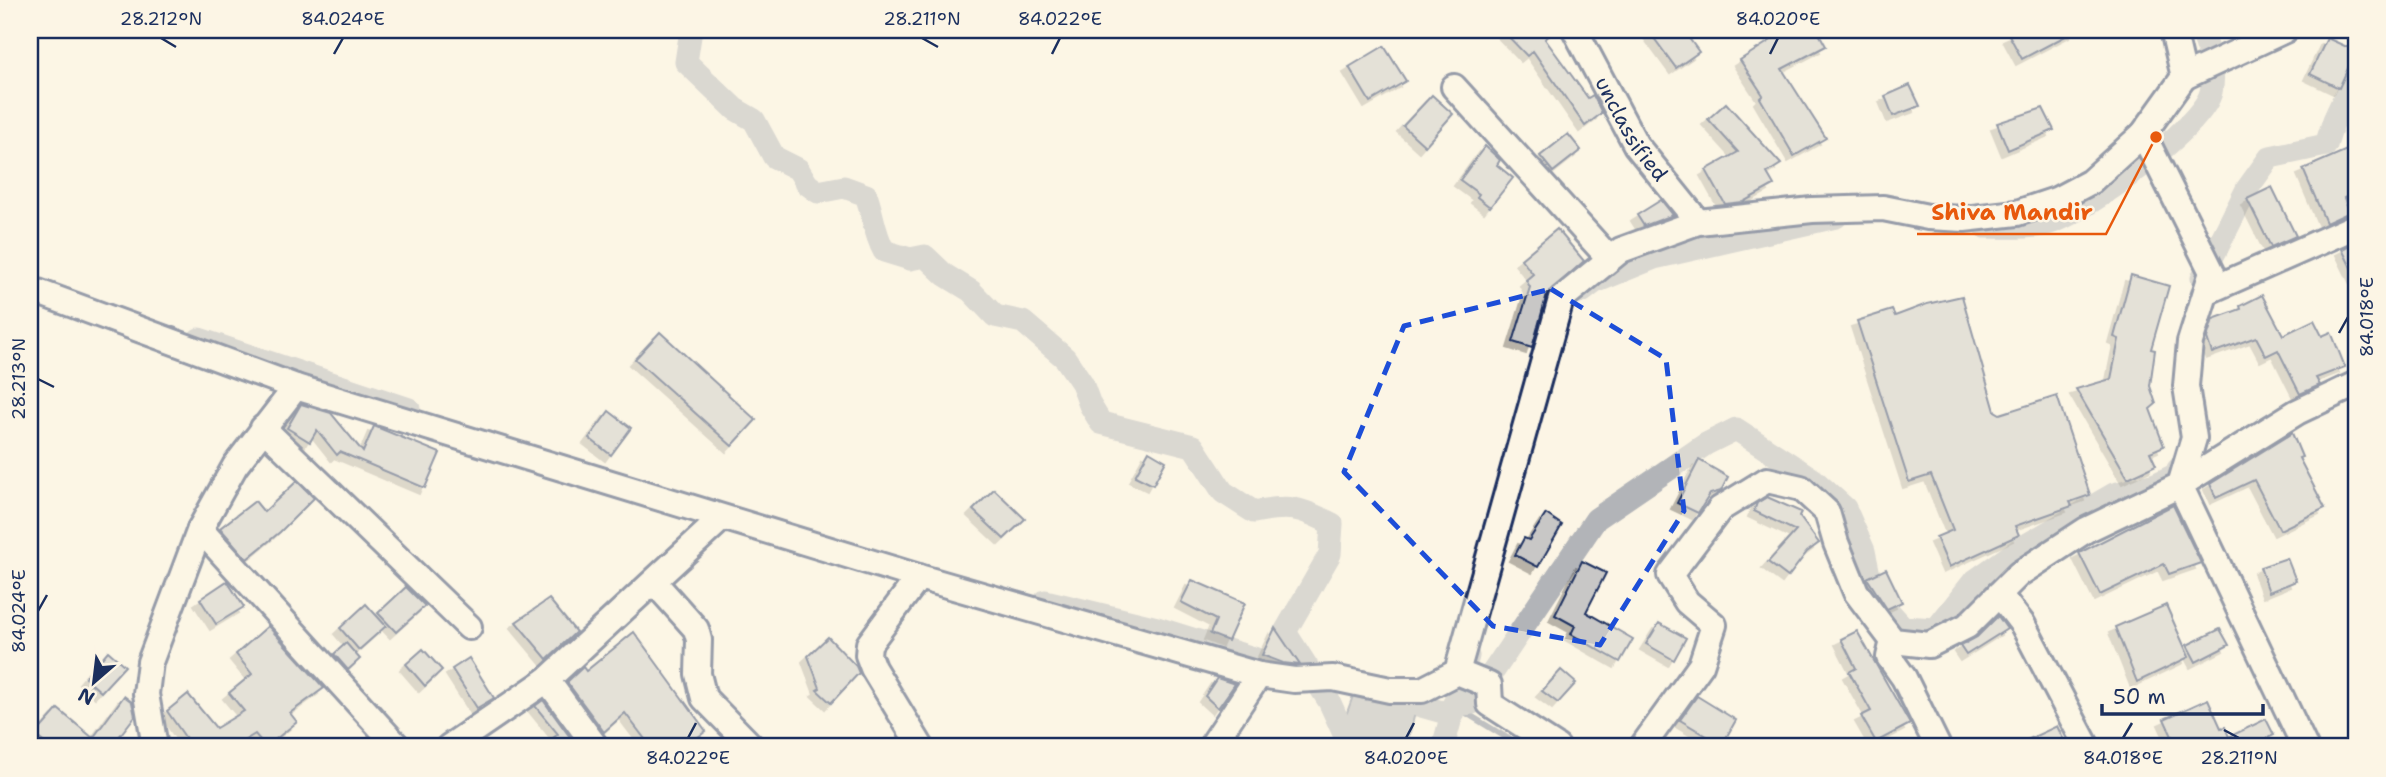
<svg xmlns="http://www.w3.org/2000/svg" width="2386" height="777" viewBox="0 0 2386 777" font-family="'Shantell Sans',sans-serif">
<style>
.water{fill:#b2b4b8;stroke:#767f94;stroke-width:2}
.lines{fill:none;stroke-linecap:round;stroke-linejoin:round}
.stream{stroke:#767f94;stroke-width:6}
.canal{stroke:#b2b4b8;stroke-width:23}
.building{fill:#c8c7c6;stroke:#1b2f5e;stroke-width:2;filter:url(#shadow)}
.minor-casing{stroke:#1b2f5e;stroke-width:30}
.minor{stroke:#fcf5e5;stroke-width:24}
.marked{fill:none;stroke:#1d4ed8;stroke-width:5;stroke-dasharray:14 9;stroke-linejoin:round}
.ticks{fill:none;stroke:#1b2f5e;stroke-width:2.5}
.labels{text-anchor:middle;stroke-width:5;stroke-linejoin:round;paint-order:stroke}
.street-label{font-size:21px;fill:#1b2f5e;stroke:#fcf5e5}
.leader{fill:none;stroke:#e8590c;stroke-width:2.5}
.callout-dot{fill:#e8590c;stroke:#fcf5e5;stroke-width:2.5}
.callout-label{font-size:23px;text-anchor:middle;font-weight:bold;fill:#e8590c;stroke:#fcf5e5;stroke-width:5;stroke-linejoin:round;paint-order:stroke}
.neatline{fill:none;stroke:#1b2f5e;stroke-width:2.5}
.ticks-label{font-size:18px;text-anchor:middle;fill:#1b2f5e}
</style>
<defs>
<filter id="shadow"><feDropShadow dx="-6" dy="6" stdDeviation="0" flood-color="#0004"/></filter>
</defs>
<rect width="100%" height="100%" fill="#fcf5e5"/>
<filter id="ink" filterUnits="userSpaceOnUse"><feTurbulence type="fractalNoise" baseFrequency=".0143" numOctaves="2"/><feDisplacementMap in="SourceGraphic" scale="14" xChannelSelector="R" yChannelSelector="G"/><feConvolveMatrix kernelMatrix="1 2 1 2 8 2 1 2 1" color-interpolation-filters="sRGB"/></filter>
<g filter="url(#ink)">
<polygon class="water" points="1353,696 1415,713 1406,747 1357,747 1344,721"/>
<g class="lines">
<polyline class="stream" points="1453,705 1522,747"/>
<g class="canal">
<path d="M 691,30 L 686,62 L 735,109 L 754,120 L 774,157 L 798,169 L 807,184 L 818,192 L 844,187 L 866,195 C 873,214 874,233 884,251 L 910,259 L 925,256 L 945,275 L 971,291 L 995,316 L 1023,322 L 1065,358 L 1082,383 L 1090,405 L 1101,423 L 1193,446 L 1223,492 L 1254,512 C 1289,505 1300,507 1332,524 L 1330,554 L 1285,632 L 1329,701 L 1350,747"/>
<path d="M 1985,227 C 2005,227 2031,229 2050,223 C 2085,213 2203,127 2211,92 C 2216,71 2209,49 2201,30"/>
<polyline points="2202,278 2247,189 2270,157 2326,145 2334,120 2356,72"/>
<polyline points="1582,292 1595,282 1654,258 1836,217"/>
<polyline points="199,339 409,409"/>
<polyline points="1045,601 1157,628 1305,674"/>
<polyline points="1375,693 1453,715"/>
<polyline points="1453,705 1472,703 1596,519 1706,444 1736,429 1814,480 1845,508 1864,551 1873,594 1903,627 1936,629 1973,582 2021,548 2114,494 2156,484 2177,474 2178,469"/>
<polyline points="1443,747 1468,656"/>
</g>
</g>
<g class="building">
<polygon points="1502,30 1555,30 1545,39 1588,98 1593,95 1602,113 1585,126 1533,51 1527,56"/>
<polygon points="1648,30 1683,30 1699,52 1676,68"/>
<polygon points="1772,30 1817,30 1826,46 1782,69 1826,138 1794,156 1760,98 1763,95 1740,60 1776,37"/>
<polygon points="2020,30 2077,30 2022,59 2009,35"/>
<polygon points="2327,38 2356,51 2339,88 2310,74"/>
<polygon points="1384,46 1406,81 1370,102 1349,67"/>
<polygon points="1910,85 1920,106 1893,116 1885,96"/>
<polygon points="1432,95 1453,114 1425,146 1403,126"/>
<polygon points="1726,103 1781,164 1767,173 1774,185 1743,202 1725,204 1706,170 1738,152 1708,119"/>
<polygon points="2043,108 2054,130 2008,150 1997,123"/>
<polygon points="1568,134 1581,150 1553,172 1540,156"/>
<polygon points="1485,146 1500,160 1497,165 1513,178 1490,207 1477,197 1479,194 1460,180"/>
<polygon points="2356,146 2356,192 2344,198 2350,212 2326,223 2303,169"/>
<polygon points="2272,187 2296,236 2271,247 2247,199"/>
<polygon points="1661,200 1673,215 1644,226 1637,215"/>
<polygon points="1557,229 1584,261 1547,294 1532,348 1513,342 1530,287 1526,280 1533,274 1521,259"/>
<polygon points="2356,242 2356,278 2342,249"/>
<polygon points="2131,275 2169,286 2151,349 2155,350 2150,386 2156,404 2150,409 2164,446 2150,452 2156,465 2128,478 2076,389 2111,379 2119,339 2114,337"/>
<polygon points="2262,295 2283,335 2314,320 2322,336 2331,332 2345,367 2316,378 2320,385 2300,394 2278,350 2266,356 2256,337 2212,353 2207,338 2213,319 2241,309 2240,306"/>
<polygon points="1962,296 1995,411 2000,414 2057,396 2090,495 2070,502 2072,506 2015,526 2019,535 1949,567 1936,537 1953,530 1931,475 1909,482 1857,321 1892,310 1895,316 1927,304"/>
<polygon points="660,332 756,420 732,446 635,359"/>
<polygon points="301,404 331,413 363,452 374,426 440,453 425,488 340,452 337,455 317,430 310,442 287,428"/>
<polygon points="609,411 631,428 611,455 589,438"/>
<polygon points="2292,433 2302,457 2299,458 2325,508 2280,530 2254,480 2216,498 2210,484"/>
<polygon points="1149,451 1166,461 1153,485 1135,476"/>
<polygon points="1699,460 1728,477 1721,491 1710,494 1698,513 1677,503"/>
<polygon points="297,481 314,498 280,532 247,559 220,528 255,501 264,512"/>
<polygon points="994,489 1025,519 1004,539 973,510"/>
<polygon points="1767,497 1801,512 1799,516 1819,543 1807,552 1788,577 1768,562 1796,531 1754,511 1757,503"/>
<polygon points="2173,505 2201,563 2169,574 2164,564 2100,595 2079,553"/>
<polygon points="1546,514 1562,525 1538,567 1515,555 1524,538 1529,540"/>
<polygon points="2287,558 2296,581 2269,592 2260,567"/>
<polygon points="1582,561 1606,573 1586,612 1633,639 1620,662 1571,634 1575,626 1555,615"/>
<polygon points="1886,569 1902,602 1887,609 1867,578"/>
<polygon points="1192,580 1245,603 1228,641 1210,634 1216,620 1181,602"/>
<polygon points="227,581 244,607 216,624 200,599"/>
<polygon points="406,587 425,606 396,632 378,613"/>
<polygon points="549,599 576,632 547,659 516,622"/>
<polygon points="366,604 386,626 359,650 340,628"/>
<polygon points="2166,605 2189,657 2137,682 2115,627"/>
<polygon points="1998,616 2007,629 1966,655 1960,646 1977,637"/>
<polygon points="1659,623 1686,638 1674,660 1646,644"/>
<polygon points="268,626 324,688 290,713 297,722 266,747 255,734 234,747 192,747 167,711 188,694 216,728 244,711 229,693 252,674 236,654"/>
<polygon points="1275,628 1300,665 1283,663 1262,655"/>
<polygon points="2220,629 2229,645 2196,662 2187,645"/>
<polygon points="1857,631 1910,724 1876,742 1861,716 1871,711 1849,672 1856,668 1841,639"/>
<polygon points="634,632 706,731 685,747 651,747 625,713 604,732 567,682 583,667 586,671"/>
<polygon points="828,637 856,666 859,673 831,703 817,690 820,688 808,656"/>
<polygon points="346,643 360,659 348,670 334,654"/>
<polygon points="423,649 442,670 425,686 406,664"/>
<polygon points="108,651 125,666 101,692 85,678"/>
<polygon points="469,658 494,698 477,708 452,669"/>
<polygon points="1561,670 1576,683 1558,703 1542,691"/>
<polygon points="1217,678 1235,684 1218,708 1205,696"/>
<polygon points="124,696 132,702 135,716 111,747 49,747 35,735 58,709 93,738"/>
<polygon points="1697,696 1736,720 1722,745 1680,720"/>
<polygon points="2208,699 2221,728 2225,727 2229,737 2266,719 2274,735 2249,747 2186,747 2183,742 2176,745 2164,719"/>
<polygon points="543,700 575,744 571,747 542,747 558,734 535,706"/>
<polygon points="2057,726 2067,747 2012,747"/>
</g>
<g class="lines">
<defs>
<g id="minor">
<path id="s1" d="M 1575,30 L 1636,145 L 1698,222"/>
<polyline points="2184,77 2285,30"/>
<polyline points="1454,87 1609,258"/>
<polyline points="30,289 296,387 919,577 1259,675 1294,680 1333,678 1390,690 1422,690 1457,672 1561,299 1621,250 1698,222 1812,210 1883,208 1928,217 1964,219 2017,213 2056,200 2090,182 2143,134"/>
<polyline points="2206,292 2356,226"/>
<polyline points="263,428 469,627"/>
<polyline points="200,529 398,747"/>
<polyline points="919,577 869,644 868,655 873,668 921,747"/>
<polyline points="654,582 696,629 699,640 698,674 704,698 752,747"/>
<polyline points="1999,594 2023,625 2087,747"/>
<polyline points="1893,641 1889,657 1904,678 1938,747"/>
<polyline points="1457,672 1489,685 1490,704 1557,747"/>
<polyline points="547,680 722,518"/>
<polyline points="155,747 146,694 150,662 200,529 235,466 296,387"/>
<polyline points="449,747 547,680 596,747"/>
<polyline points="1211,747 1259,675"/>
<polyline points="1642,747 1701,665 1714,625 1687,602 1670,575 1720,509 1767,480 1801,488 1827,512 1836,543 1856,592 1893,641 1929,645 1967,626 2019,574 2086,530 2180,485 2194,438 2186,386 2190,342 2212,272 2143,134 2184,77 2173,30"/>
<polyline points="2305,747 2180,485 2297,412 2356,384"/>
</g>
</defs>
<use href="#minor" class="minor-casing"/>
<use href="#minor" class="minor"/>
</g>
</g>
<path d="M0 0H2386V777H0ZM 1551,289 L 1666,359 L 1684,511 L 1600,645 L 1493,626 L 1344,472 L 1404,326 Z" fill="#fcf5e5" fill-opacity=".55" fill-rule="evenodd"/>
<path class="marked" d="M 1551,289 L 1666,359 L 1684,511 L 1600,645 L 1493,626 L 1344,472 L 1404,326 Z"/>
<path class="ticks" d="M 161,38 L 176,47M 922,38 L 938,47M 334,54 L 343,38M 1052,54 L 1060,38M 1770,54 L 1778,38M 2339,333 L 2348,317M 38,379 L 54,387M 38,611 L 47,595M 2224,730 L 2239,738M 688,738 L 696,723M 1406,738 L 1414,723M 2123,738 L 2132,723"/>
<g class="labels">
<g class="street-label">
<text dy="7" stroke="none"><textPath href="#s1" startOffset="114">unclassified</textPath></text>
</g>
</g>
<path class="leader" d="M2156 137L2106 234H1917"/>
<circle class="callout-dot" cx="2156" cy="137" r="7"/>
<g class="callout-label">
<text x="2012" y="220">Shiva Mandir</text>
</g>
<rect width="2386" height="777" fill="none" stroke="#fcf5e5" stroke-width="77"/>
<g transform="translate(94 682) rotate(208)" stroke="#fcf5e5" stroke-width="5" paint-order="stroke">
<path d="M0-5L12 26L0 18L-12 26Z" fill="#1b2f5e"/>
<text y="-10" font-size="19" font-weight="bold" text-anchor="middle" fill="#1b2f5e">N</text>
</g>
<path d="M2102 704v10h161v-10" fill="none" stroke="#1b2f5e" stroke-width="3.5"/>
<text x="2113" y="704" font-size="21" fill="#1b2f5e" stroke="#fcf5e5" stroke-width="5" paint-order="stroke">50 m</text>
<rect x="38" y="38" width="2310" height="700" class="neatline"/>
<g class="ticks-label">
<text x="161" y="25">28.212°N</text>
<text x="343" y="25">84.024°E</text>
<text x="922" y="25">28.211°N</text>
<text x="1060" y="25">84.022°E</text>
<text x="1778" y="25">84.020°E</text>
<text transform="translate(2367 317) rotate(-90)" y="6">84.018°E</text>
<text transform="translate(19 379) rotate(-90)" y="6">28.213°N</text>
<text transform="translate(19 611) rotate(-90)" y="6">84.024°E</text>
<text x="688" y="764">84.022°E</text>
<text x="1406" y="764">84.020°E</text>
<text x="2123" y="764">84.018°E</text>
<text x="2239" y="764">28.211°N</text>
</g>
</svg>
